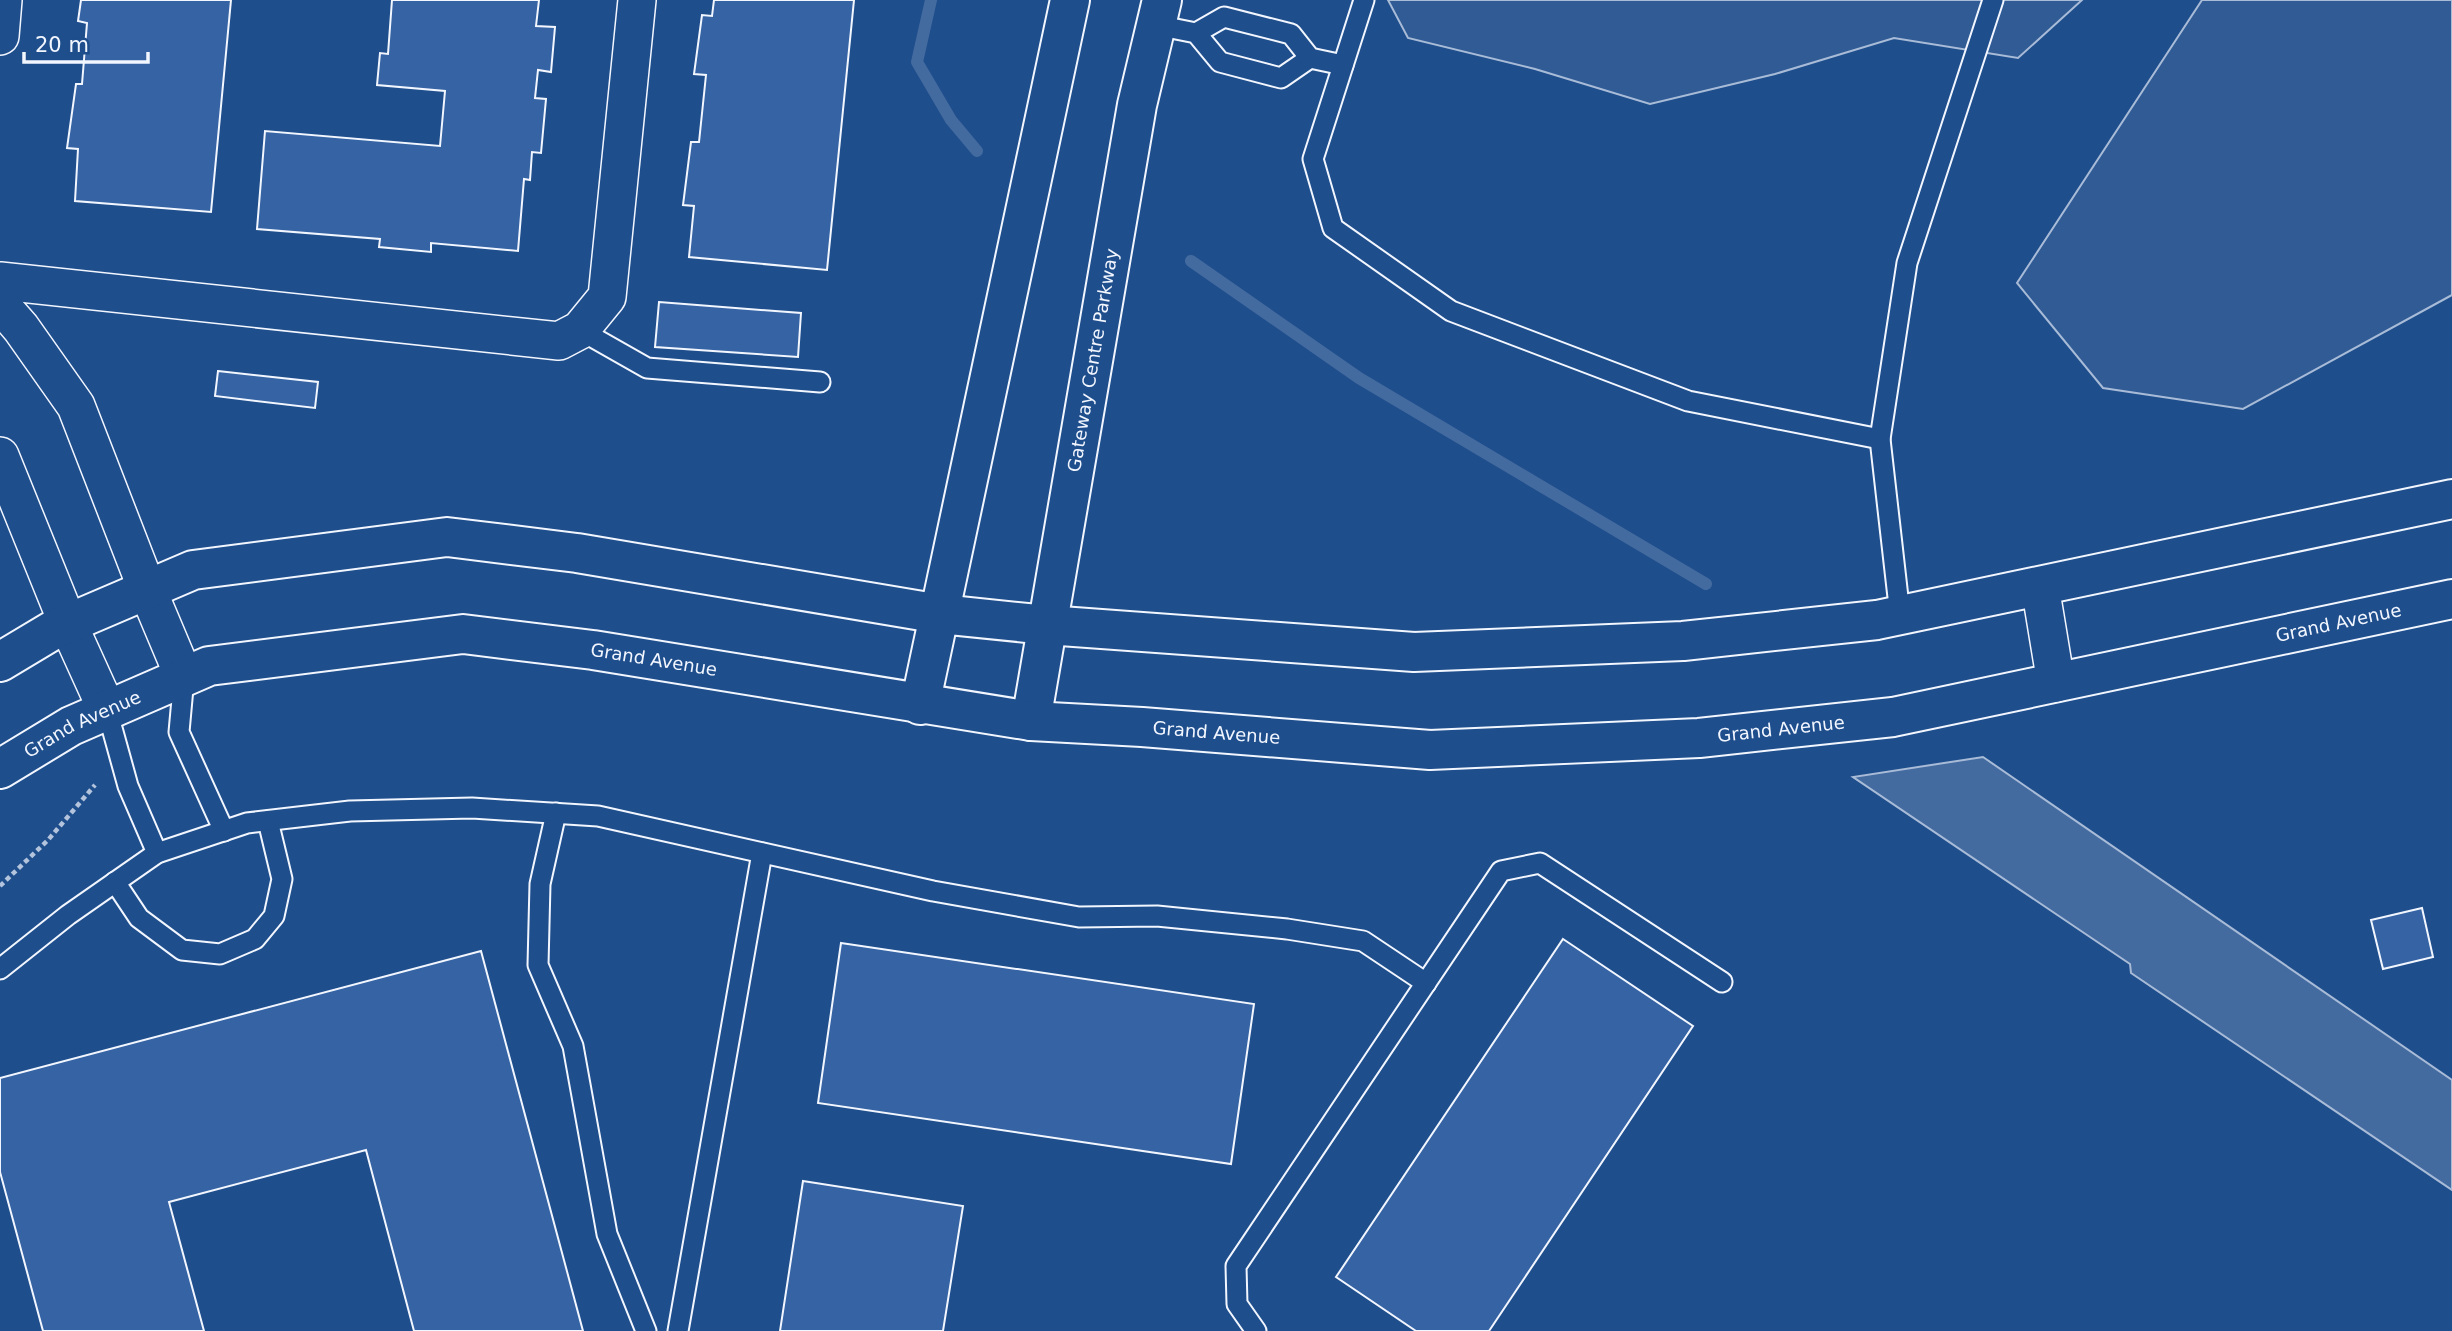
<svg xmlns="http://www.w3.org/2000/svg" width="2452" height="1331" viewBox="0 0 2452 1331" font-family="'DejaVu Sans',sans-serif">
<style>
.built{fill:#305b95;stroke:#a8bbd7;stroke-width:2}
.water{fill:#446ba0;stroke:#a8bbd7;stroke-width:2}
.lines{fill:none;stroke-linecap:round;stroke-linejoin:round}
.stream{stroke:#446ba0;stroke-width:12}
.building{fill:#3563a3;stroke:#f2f6ff;stroke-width:2}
.service-casing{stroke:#f2f6ff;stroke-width:23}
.minor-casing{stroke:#f2f6ff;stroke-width:40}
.tertiary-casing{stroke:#f2f6ff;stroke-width:42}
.path{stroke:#b3c4dc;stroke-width:4.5;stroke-dasharray:5 3.5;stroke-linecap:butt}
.service{stroke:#1f4e8c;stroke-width:19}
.minor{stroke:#1f4e8c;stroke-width:37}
.tertiary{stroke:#1f4e8c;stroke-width:38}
.labels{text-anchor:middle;stroke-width:5;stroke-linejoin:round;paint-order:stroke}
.street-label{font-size:18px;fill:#f2f6ff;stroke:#1f4e8c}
</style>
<rect width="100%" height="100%" fill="#1f4e8c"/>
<g class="built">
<polygon points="1388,0 2082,0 2018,58 1894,38 1775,74 1650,104 1535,69 1408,38"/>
<polygon points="2202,0 2452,0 2452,295 2243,409 2103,388 2017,283"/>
</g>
<polygon class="water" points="1983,757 2452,1080 2452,1190 2131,973 2130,964 1853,777"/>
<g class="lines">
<g class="stream">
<polyline points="931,0 917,62 951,120 977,151"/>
<polyline points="1191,261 1359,378 1706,584"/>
</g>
</g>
<g class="building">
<polygon points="81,0 231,0 211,212 75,201 78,149 67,148 76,84 82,84 87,23 78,21"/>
<polygon points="392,0 539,0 536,26 555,27 551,72 538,70 535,98 546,99 541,153 532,152 530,180 524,179 518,251 431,243 431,252 379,247 380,239 257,229 265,131 440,146 445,91 377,85 380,53 388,54"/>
<polygon points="714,0 854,0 827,270 689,257 694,206 683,205 691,142 699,142 706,75 694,74 702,15 712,16"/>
<polygon points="659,302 801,313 798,357 655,347"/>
<polygon points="218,371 318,382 315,408 215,396"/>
<polygon points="2422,908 2433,957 2383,969 2371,920"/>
<polygon points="1563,939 1693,1026 1489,1331 1416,1331 1336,1277"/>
<polygon points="841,943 1254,1004 1231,1164 818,1103"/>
<polygon points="481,951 583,1331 414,1331 366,1150 169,1202 204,1331 43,1331 0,1172 0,1078"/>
<polygon points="803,1181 963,1206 943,1331 780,1331"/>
</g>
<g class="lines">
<defs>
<g id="service">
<polyline points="1364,0 1313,159 1333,228 1451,311 1688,401 1880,439"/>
<polyline points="1156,25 1196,33 1220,62 1281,78 1310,58"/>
<polyline points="1196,33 1224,17 1291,34 1310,58 1343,65"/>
<polyline points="580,330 647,368 820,382"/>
<polyline points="1900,615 1880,439 1907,263 1993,0"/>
<polyline points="184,677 179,732 224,831"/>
<polyline points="107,710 128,786 157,853"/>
<polyline points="556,813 540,884 538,965 573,1046 607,1234 646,1331"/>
<polyline points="115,882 139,918 182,950 220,954 255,939 274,916 282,879 268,821"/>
<polyline points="0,969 68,915 157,853 247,823 350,811 472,808 598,816 933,891 1079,917 1157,916 1287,929 1363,941 1426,983"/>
<polyline points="678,1331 762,853"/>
<polyline points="1256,1331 1237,1304 1236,1266 1501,871 1540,863 1722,982"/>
</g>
<g id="minor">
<polyline points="0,36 3,0"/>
<polyline points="0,281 559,341 580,330 607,297 637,0"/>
<polyline points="0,304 21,328 76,406 147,589 184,677"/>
<polyline points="0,456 68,624 107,710"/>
<polyline points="2040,586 2056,683"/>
</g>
<g id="tertiary">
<polyline points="0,662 55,629 193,570 447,537 577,553 940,614 1047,625 1414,652 1683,641 1877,620 2452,499"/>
<polyline points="920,705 1070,0"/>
<path id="s1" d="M 1031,721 L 1137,105 L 1162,0"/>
<path id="s2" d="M 0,769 L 71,726 L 209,666 L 463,634 L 593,650 L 1031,721 L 1142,727 L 1430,750 L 1699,738 L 1893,717 L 2452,599"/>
</g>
</defs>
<use href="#service" class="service-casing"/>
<use href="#minor" class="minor-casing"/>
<use href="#tertiary" class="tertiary-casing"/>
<polyline class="path" points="0,886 48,840 95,785"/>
<use href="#service" class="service"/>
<use href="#minor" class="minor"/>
<use href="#tertiary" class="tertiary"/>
</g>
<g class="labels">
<g class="street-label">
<text dy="6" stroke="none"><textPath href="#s1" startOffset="366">Gateway Centre Parkway</textPath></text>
<text dy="6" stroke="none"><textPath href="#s2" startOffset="2384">Grand Avenue</textPath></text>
<text dy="6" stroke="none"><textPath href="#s2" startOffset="682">Grand Avenue</textPath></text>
<text dy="6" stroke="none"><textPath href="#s2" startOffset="94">Grand Avenue</textPath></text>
<text dy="6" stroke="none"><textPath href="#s2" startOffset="1816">Grand Avenue</textPath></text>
<text dy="6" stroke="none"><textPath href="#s2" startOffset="1250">Grand Avenue</textPath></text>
</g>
</g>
<path d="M24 52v10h124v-10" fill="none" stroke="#f2f6ff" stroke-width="3.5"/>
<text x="35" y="52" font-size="21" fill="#f2f6ff" stroke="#1f4e8c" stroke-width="5" paint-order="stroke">20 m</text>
</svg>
